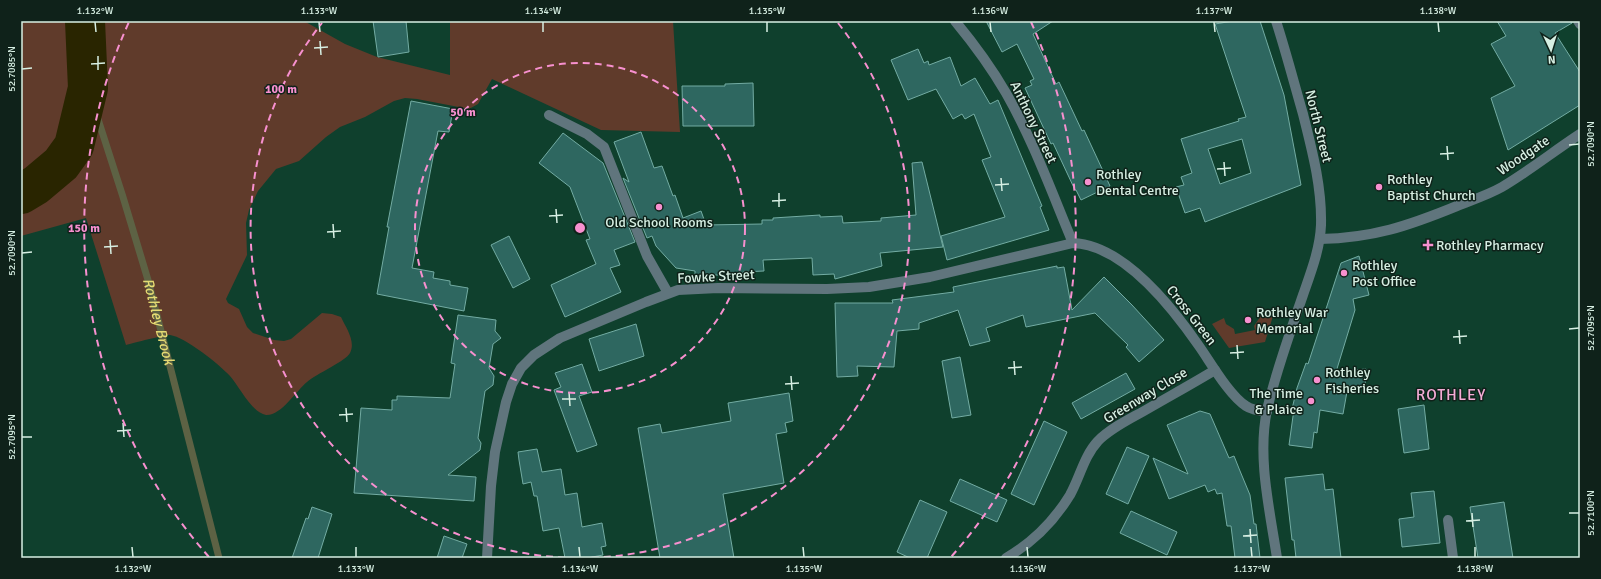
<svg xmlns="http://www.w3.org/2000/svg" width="1601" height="579" viewBox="0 0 1601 579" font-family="Signika,sans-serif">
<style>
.green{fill:#603b2b}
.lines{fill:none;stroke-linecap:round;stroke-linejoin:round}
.stream{stroke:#5d6244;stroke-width:7}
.river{stroke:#292500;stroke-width:40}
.building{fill:#2e6760;stroke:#73aca3;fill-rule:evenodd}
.minor{stroke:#60757d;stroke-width:10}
.ticks{fill:none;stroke:#d7efe3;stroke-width:1.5}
.ring{fill:none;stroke:#f790cf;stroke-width:2;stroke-dasharray:7 5}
.poi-dot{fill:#f790cf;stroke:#0f221a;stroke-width:1.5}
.labels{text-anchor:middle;stroke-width:3;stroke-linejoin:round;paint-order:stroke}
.street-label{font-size:14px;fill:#d7efe3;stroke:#0f221a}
.poi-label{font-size:14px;fill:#d7efe3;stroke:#0f221a;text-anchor:start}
.water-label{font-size:15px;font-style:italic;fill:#e4da73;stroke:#0f221a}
.quarter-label{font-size:16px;letter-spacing:1px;fill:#f4acd6;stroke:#0f221a}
.centre{fill:#f790cf;stroke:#0f221a;stroke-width:2}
.ring-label{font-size:12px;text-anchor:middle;font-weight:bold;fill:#f790cf;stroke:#0f221a;stroke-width:3;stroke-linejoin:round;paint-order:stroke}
.neatline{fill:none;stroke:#d7efe3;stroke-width:1.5}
.ticks-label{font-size:10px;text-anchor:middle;fill:#d7efe3}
</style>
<rect width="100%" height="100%" fill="#0f402d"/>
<g class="green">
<path d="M 21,21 L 304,21 L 345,44 L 377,57 L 450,75 L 450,21 L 673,21 L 680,132 L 601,130 L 492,79 L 478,104 L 469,109 L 417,99 L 405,98 L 394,101 L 365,117 L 340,127 L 326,137 L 299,161 L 276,169 L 258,191 L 249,210 L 246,223 L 247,255 L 226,299 L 228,303 L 239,309 L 247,327 L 253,333 L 274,340 L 284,341 L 291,339 L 322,313 L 332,314 L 341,317 C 346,328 356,341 350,353 C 346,361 316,374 307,382 C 296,391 281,416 266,415 C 252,413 239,386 230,376 C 219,364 185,337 170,335 C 163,335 134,343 126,345 L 86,218 L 21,236 Z"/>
<polygon points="1258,309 1273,316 1265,342 1229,348 1212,324 1224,318 1226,324 1234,329 1235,334 1255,330 1254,326 1260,317"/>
</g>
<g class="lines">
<path class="stream" id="s1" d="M 88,88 L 123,197 L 148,280 L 219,558"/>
<polyline class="river" points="21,194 36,185 61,164 74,146 88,88 85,21"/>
</g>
<g class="building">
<polygon points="373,21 406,21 409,52 378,57"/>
<polygon points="986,21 1053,21 1033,34 1056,84 1059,82 1082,131 1084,130 1110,186 1081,200 1076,190 1075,190 1053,143 1051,144 1025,88 1032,85 1030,81 1034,79 1017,44 1002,52"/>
<path d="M 1233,21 L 1260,21 L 1284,95 L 1301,185 L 1205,222 L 1200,208 L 1185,213 L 1176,187 L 1184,185 L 1181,177 L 1192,173 L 1181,139 L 1239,121 L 1238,119 L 1246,117 L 1215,24 ZM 1242,139 L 1251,173 L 1220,184 L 1208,149 Z"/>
<polygon points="1497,21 1572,21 1572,23 1555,33 1580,72 1580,105 1508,150 1491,98 1515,86 1491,44 1506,36"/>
<polygon points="918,49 924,63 928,61 929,65 950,57 961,86 975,78 990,104 998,100 1042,206 1040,207 1049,230 947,260 941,236 1005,217 982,160 991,157 974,114 965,119 962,114 953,119 936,89 908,100 891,60"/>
<polygon points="753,83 754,126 683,126 682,86 725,86 725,84"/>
<polygon points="411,101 453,109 449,132 438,131 412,268 434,272 433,278 450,281 450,285 468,288 464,311 377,294 389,227 387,227"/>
<polygon points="641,132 654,168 662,166 673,196 675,195 683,218 701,211 706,225 762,224 762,220 773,220 773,218 820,215 820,217 842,216 843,223 881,221 881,218 916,215 912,163 922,162 943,247 880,253 882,266 835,279 834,274 813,275 812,258 763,260 764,271 743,272 743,276 721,277 721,275 695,275 695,271 676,268 656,246 652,236 647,238 623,178 629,182 614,142"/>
<polygon points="563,133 603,163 635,242 614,250 620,265 610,268 621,292 565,317 551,285 596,264 586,240 590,239 570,187 539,163"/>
<polygon points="509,236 530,279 513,288 491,245"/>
<polygon points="1359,256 1369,295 1353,299 1355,310 1336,372 1366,369 1365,387 1348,386 1343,414 1320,410 1317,433 1314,432 1312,448 1289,445 1294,409 1292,409 1297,388 1306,363 1308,364 1341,263"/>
<polygon points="1057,266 1057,268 1064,267 1072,310 1104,277 1132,305 1164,340 1139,362 1126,347 1128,345 1095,313 1026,327 1023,315 986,328 990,341 970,346 958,310 919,323 919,329 897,331 894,367 857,366 858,376 837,377 835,303 893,303 892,300 954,292 953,287"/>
<polygon points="458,315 496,320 495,331 501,338 493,344 489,368 494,376 493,385 485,391 478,438 481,443 480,450 448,475 476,477 474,501 354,493 361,408 392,410 392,400 397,400 397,396 450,398 455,364 451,363"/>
<polygon points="636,324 644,356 599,371 589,339"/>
<polygon points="960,357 971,415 952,418 942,361"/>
<polygon points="582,364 592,392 579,396 597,445 577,452 554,390 561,387 555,373"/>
<polygon points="1126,373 1135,389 1081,419 1072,403"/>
<polygon points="789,393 793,421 785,423 787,432 776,434 784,483 723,494 734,558 660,558 638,428 660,424 662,433 731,421 728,403"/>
<polygon points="1424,405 1429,449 1404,453 1398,409"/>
<polygon points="1200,411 1210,414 1229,458 1234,456 1240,471 1250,495 1254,524 1256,524 1260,558 1235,558 1231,526 1227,526 1222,493 1217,494 1215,489 1208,492 1205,485 1169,499 1153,458 1188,474 1167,425"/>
<polygon points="1044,421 1067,432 1034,505 1011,494"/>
<polygon points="1127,447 1149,456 1128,504 1106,494"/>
<polygon points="537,449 542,472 561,469 565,495 577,493 582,527 602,523 606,546 601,547 603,555 587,558 565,558 559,528 543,531 537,496 534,496 531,482 523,484 519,460 518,452"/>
<polygon points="1323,474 1325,490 1333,489 1341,558 1296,558 1294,540 1292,540 1285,478"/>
<polygon points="960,479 1007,500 997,522 950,501"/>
<polygon points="1434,491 1440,543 1402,547 1399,519 1414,517 1411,493"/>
<polygon points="920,500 947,512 927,558 910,558 897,552"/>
<polygon points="1504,502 1513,558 1478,558 1470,507"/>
<polygon points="312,507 332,514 318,558 292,558 306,518 308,519"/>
<polygon points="1131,511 1177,532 1167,555 1120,533"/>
<polygon points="444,536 467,544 462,558 437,558"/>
</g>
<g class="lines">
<g class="minor">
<path d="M 955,21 C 974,44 991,67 1006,93 C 1033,140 1052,193 1073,243"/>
<path d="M 1276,21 C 1286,52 1294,83 1303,114 C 1312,150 1322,187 1321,225 C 1320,249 1311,272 1303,295 C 1290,333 1276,371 1267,410 C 1257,458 1270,511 1277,558"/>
<polyline points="1578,21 1580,24"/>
<polyline points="549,115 587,134 604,147 647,256 668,293"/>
<path d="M 1320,239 C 1373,238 1408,226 1457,206 C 1472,200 1488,195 1502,187 C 1529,171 1554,151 1580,134"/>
<polyline points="1448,520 1453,558"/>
<path d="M 487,558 L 491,486 L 495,452 L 506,402 L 512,384 L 521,368 L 534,355 L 560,338 L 646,302 L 678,290 L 718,288 L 827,289 L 869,287 L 930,277 L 1073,243 C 1124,245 1172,307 1199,346 C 1211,363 1229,395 1246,406 C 1252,410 1259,411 1267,412"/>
<path d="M 1006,558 C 1032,543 1054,521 1070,495 C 1080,477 1084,456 1098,441 C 1111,428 1128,420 1144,411 C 1168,397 1192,384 1215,370"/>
</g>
</g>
<path class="ticks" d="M 95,22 L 96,32M 319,22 L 320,32M 543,22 L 543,32M 767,22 L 767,32M 990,22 L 991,32M 1214,22 L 1215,32M 1438,22 L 1439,32M 320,41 L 321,55M 314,48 L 328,47M 98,56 L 98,70M 91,64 L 105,63M 22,69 L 32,68M 1569,145 L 1579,144M 1447,146 L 1448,160M 1440,154 L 1454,153M 1224,162 L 1225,176M 1217,169 L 1231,168M 1001,178 L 1002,191M 995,185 L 1009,184M 779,193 L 779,207M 772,201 L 786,200M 556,209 L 557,223M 549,216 L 563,215M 333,224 L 334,238M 327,232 L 341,231M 110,240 L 111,254M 104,247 L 118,246M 22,253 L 32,252M 1569,329 L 1579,328M 1459,330 L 1460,344M 1453,337 L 1467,336M 1237,345 L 1238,359M 1230,353 L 1244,352M 1014,361 L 1015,375M 1008,368 L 1022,367M 791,376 L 792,390M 785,384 L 799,383M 569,392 L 570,406M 562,399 L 576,399M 346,408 L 347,422M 339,415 L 353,414M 123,423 L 124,437M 117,431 L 131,430M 22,437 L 32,437M 1472,513 L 1473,527M 1569,513 L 1579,513M 1466,521 L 1480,520M 1250,529 L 1251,543M 1243,536 L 1257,535M 132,547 L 133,557M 356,547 L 356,557M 579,547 L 580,557M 803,547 L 804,557M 1027,547 L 1028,557M 1251,547 L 1252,557M 1475,547 L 1475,557"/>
<g class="ring">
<circle cx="580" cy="228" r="165"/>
<path d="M577 558A330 330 0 0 1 322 23M838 23A330 330 0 0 1 583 558"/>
<path d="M209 557A496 496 0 0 1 129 22M1031 22A496 496 0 0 1 951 557"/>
</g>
<g class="poi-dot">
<circle cx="1088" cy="182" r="4"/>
<circle cx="1379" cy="187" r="4"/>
<circle cx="659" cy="207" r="4"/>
<path d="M1426 239h4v4h4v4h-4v4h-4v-4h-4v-4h4z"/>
<circle cx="1344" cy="273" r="4"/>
<circle cx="1248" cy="320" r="4"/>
<circle cx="1317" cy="380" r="4"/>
<circle cx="1311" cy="401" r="4"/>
</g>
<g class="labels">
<g class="street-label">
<text transform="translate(1034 122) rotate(64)" y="5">Anthony Street</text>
<text transform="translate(1319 126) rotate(76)" y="5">North Street</text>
<text transform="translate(1523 155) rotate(-34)" y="5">Woodgate</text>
<text transform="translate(716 276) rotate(-3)" y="5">Fowke Street</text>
<text transform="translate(1192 315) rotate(52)" y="5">Cross Green</text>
<text transform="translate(1145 395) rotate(-31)" y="5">Greenway Close</text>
</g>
<g class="poi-label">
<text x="1096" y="179">Rothley<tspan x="1096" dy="16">Dental Centre</tspan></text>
<text x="1387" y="184">Rothley<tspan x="1387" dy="16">Baptist Church</tspan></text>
<text x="659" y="227" text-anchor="middle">Old School Rooms</text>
<text x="1436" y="250">Rothley Pharmacy</text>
<text x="1352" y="270">Rothley<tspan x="1352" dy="16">Post Office</tspan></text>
<text x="1256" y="317">Rothley War<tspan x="1256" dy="16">Memorial</tspan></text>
<text x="1325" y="377">Rothley<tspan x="1325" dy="16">Fisheries</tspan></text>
<text x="1303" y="398" text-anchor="end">The Time<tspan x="1303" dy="16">&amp; Plaice</tspan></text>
</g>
<g class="water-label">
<text dy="5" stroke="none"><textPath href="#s1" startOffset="244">Rothley Brook</textPath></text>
</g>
<g class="quarter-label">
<text x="1451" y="400">ROTHLEY</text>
</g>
</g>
<circle cx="580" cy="228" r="6" class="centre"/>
<g class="ring-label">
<text x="281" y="93">100 m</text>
<text x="463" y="116">50 m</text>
<text x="84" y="232">150 m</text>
</g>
<rect width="1601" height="579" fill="none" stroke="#0f221a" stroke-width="44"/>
<g transform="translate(1551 50) rotate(176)" stroke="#0f221a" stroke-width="3" paint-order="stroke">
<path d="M0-3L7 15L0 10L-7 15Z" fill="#d7efe3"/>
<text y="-6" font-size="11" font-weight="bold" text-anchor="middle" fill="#d7efe3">N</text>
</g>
<rect x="22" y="22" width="1557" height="535" class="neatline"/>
<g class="ticks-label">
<text x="95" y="14">1.132°W</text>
<text x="319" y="14">1.133°W</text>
<text x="543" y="14">1.134°W</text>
<text x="767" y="14">1.135°W</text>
<text x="990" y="14">1.136°W</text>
<text x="1214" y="14">1.137°W</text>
<text x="1438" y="14">1.138°W</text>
<text transform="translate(11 69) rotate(-90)" y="4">52.7085°N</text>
<text transform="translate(1590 144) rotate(-90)" y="4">52.7090°N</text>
<text transform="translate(11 253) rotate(-90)" y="4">52.7090°N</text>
<text transform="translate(1590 328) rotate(-90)" y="4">52.7095°N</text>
<text transform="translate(11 437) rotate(-90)" y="4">52.7095°N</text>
<text transform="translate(1590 513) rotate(-90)" y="4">52.7100°N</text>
<text x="133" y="572">1.132°W</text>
<text x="356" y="572">1.133°W</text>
<text x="580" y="572">1.134°W</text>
<text x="804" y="572">1.135°W</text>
<text x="1028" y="572">1.136°W</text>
<text x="1252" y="572">1.137°W</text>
<text x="1475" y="572">1.138°W</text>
</g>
</svg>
